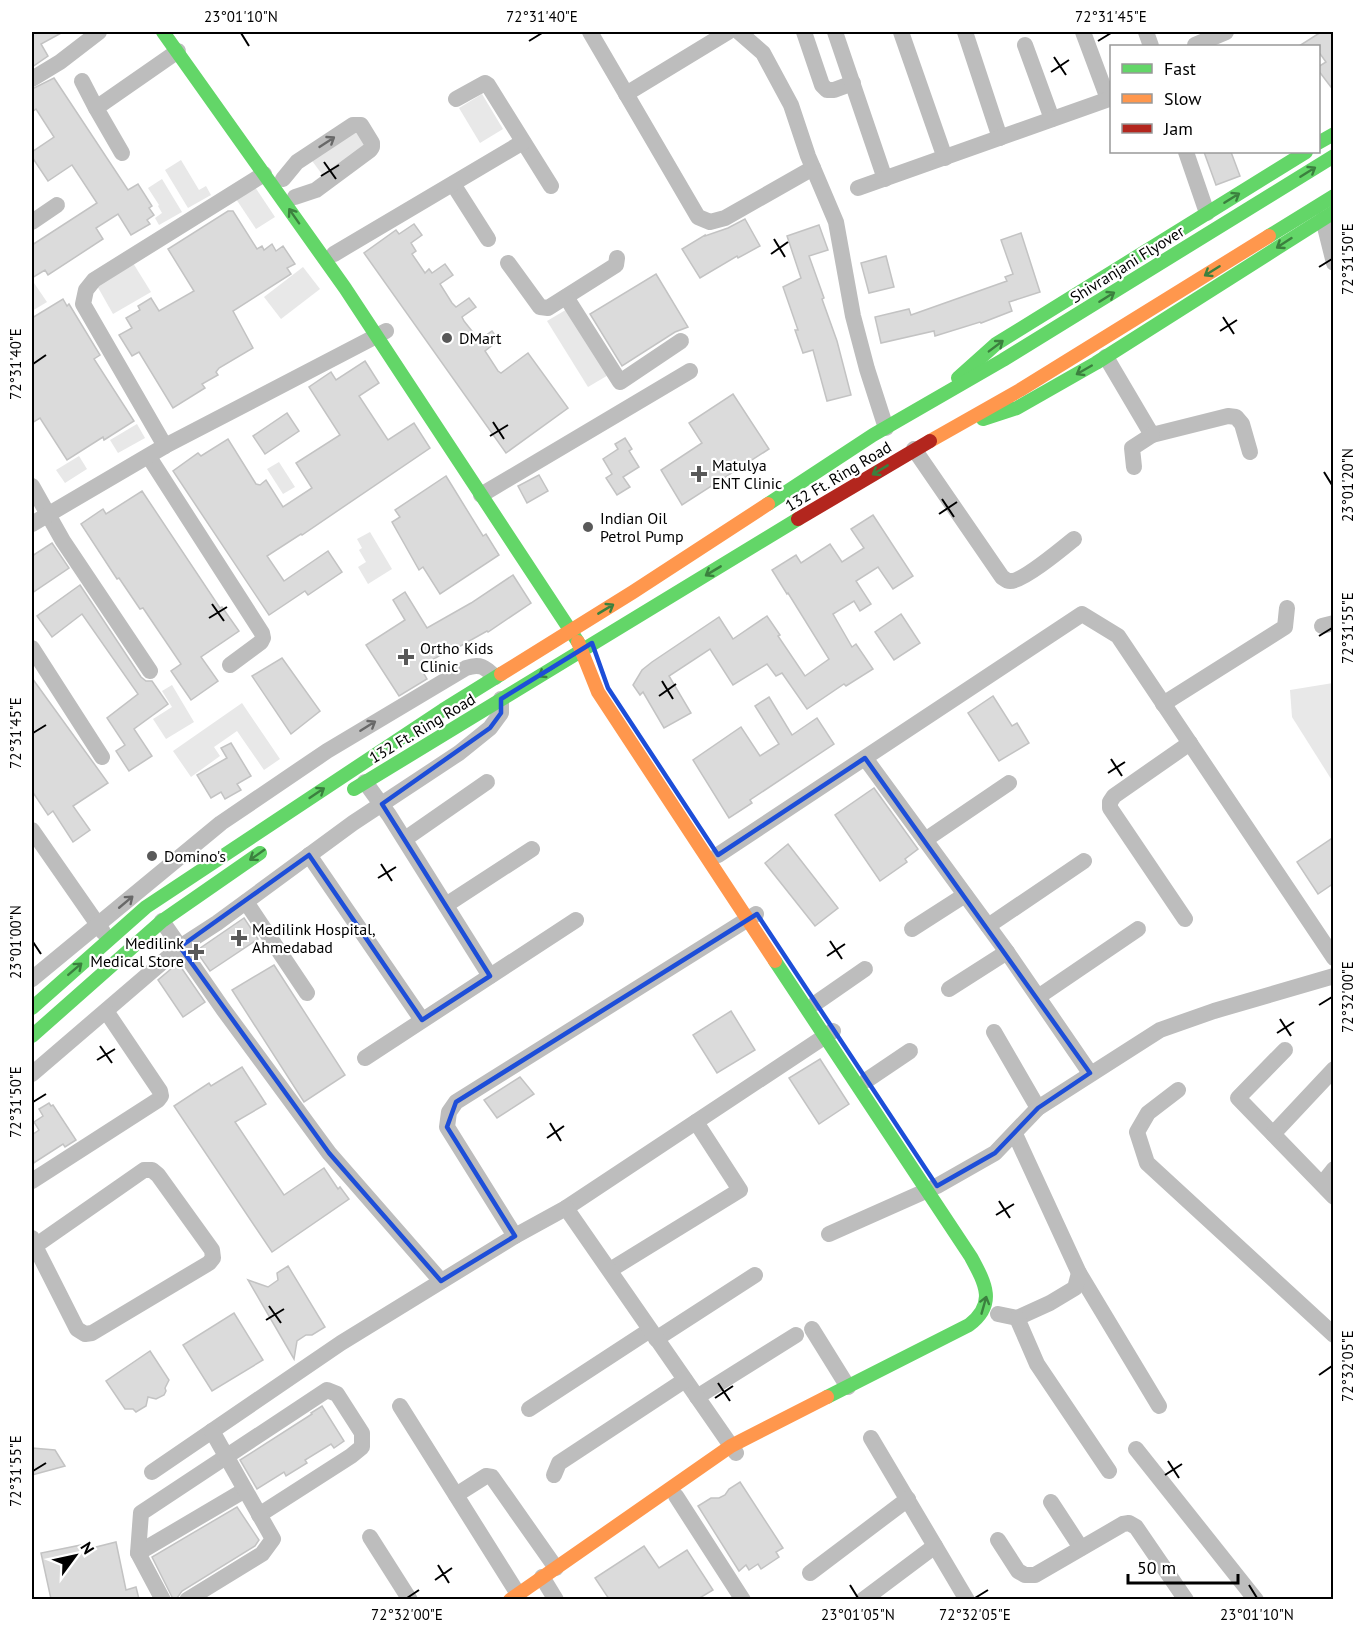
<svg xmlns="http://www.w3.org/2000/svg" width="1365" height="1631" viewBox="0 0 1365 1631" font-family="'PT Sans',sans-serif">
<style>
.green{fill:#e8e8e8}
.building{fill:#dbdbdb;stroke:#c3c3c3;stroke-width:1.5}
.lines{fill:none;stroke-linecap:round;stroke-linejoin:round}
.street{stroke:#bdbdbd;stroke-width:16}
.fast{stroke:#63d668;stroke-width:14}
.slow{stroke:#ff974d;stroke-width:14}
.jam{stroke:#b3261e;stroke-width:14}
.oneway{stroke:#686868}
.oneway2{stroke:#3b803e}
.marked{fill:none;stroke:#1d4ed8;stroke-width:4.5;stroke-linejoin:round}
.ticks{fill:none;stroke:#000;stroke-width:2}
.poi-dot{fill:#595959;stroke:#fff;stroke-width:2}
.labels{text-anchor:middle;stroke-width:4.5;stroke-linejoin:round;paint-order:stroke}
.street-label{font-size:16px;fill:#000;stroke:#fff}
.poi-label{font-size:16px;fill:#000;stroke:#fff;text-anchor:start}
.neatline{fill:none;stroke:#000;stroke-width:2}
.ticks-label{font-size:15px;text-anchor:middle;fill:#000}
</style>
<rect width="100%" height="100%" fill="#fff"/>
<g class="green">
<polygon points="482,94 503,129 480,143 459,108"/>
<polygon points="357,125 371,144 324,177 310,158"/>
<polygon points="181,160 199,190 206,186 211,195 188,208 165,170"/>
<polygon points="162,179 182,212 159,225 155,218 162,213 158,206 159,205 148,188"/>
<polygon points="255,187 275,217 256,229 236,199"/>
<polygon points="133,263 151,292 113,314 96,284"/>
<polygon points="303,267 320,289 281,319 264,297"/>
<polygon points="32,280 47,302 32,311"/>
<polygon points="569,308 610,374 588,387 547,321"/>
<polygon points="137,424 145,438 118,453 110,440"/>
<polygon points="79,456 87,469 65,483 56,470"/>
<polygon points="279,462 295,487 283,494 267,469"/>
<polygon points="370,532 392,569 368,584 358,567 366,562 359,550 362,548 357,539"/>
<polygon points="1333,683 1334,683 1333,782 1292,717 1290,690"/>
<polygon points="172,685 194,722 166,739 153,719 172,707 162,691"/>
<polygon points="242,703 280,759 264,770 237,731 214,747 220,756 191,777 173,751"/>
</g>
<g class="building">
<polygon points="32,32 63,32 41,44 48,56 32,67"/>
<polygon points="1321,32 1334,32 1334,91 1318,70 1318,67 1326,62 1318,51 1318,46 1299,46"/>
<polygon points="54,78 128,190 138,184 152,206 149,208 154,215 147,220 150,224 131,235 118,214 96,228 103,239 48,275 45,270 32,278 32,245 97,203 72,165 48,181 32,157 32,152 54,137 36,109 32,112 32,89"/>
<polygon points="1204,152 1231,152 1240,176 1216,185"/>
<polygon points="228,211 233,211 257,249 262,246 264,250 272,244 276,251 283,246 295,264 287,268 291,274 233,311 253,348 219,368 216,372 218,375 202,384 205,388 173,408 139,352 132,356 119,335 132,328 126,318 140,310 138,306 151,298 159,311 194,291 168,249"/>
<polygon points="745,219 760,246 738,258 737,256 700,278 682,249 705,235 705,236 728,228"/>
<polygon points="414,224 422,235 411,243 416,251 412,254 425,273 429,269 432,273 445,264 453,275 440,284 452,303 456,307 469,298 476,307 462,317 464,321 479,340 492,331 499,340 485,351 498,371 501,373 528,353 568,408 506,453 364,253 396,230 399,234"/>
<polygon points="819,225 828,250 809,256 824,298 822,299 837,341 851,395 827,401 813,350 803,353 795,330 798,330 783,287 801,278 787,236"/>
<polygon points="1021,233 1040,292 1009,302 1012,311 981,323 980,322 935,336 934,331 881,343 875,317 909,309 911,315 1007,281 1005,277 1013,274 1001,240"/>
<polygon points="886,256 894,287 869,293 861,263"/>
<polygon points="656,274 688,327 675,332 622,366 590,314"/>
<polygon points="63,299 67,306 69,304 100,355 94,359 134,421 104,440 103,437 67,460 40,418 32,423 32,318"/>
<polygon points="365,361 379,383 359,396 388,440 414,423 430,448 302,535 301,534 267,556 284,581 328,551 342,572 308,595 305,591 269,615 173,471 198,453 201,456 228,439 256,484 260,485 266,480 283,507 312,488 296,463 340,435 309,387 331,372 336,380"/>
<polygon points="733,394 769,449 682,505 661,470 702,443 689,423"/>
<polygon points="287,413 299,431 265,454 253,436"/>
<polygon points="625,438 632,449 629,451 639,467 623,477 630,487 617,495 606,478 612,474 603,459 618,449 615,444"/>
<polygon points="539,475 548,491 527,503 518,486"/>
<polygon points="446,476 483,536 486,534 499,555 440,594 423,567 419,570 392,522 400,517 395,510"/>
<polygon points="142,491 220,608 222,607 239,631 201,657 218,681 191,700 171,671 181,664 143,608 140,609 119,578 117,579 81,524 103,509 106,514"/>
<polygon points="873,515 913,576 893,589 878,567 856,581 871,604 860,611 854,601 833,614 852,647 856,644 873,669 846,686 844,684 807,709 782,673 776,676 767,664 733,685 710,649 669,676 691,713 664,728 643,692 640,695 633,685 642,670 652,662 719,617 733,639 767,616 780,635 778,636 805,676 829,659 788,593 787,594 772,570 796,555 801,563 830,544 842,562 864,548 851,529"/>
<polygon points="52,543 69,568 32,593 32,556"/>
<polygon points="513,575 531,603 488,632 487,631 457,648 456,646 420,667 427,679 399,696 366,645 405,620 393,600 405,592 427,628 471,603"/>
<polygon points="80,585 141,677 146,681 152,681 168,704 134,729 152,756 129,771 116,751 125,745 107,718 138,694 82,614 52,637 37,616"/>
<polygon points="901,614 920,643 894,660 875,632"/>
<polygon points="282,658 320,711 291,734 252,676"/>
<polygon points="32,678 108,783 73,806 90,830 73,842 53,811 48,815 32,791"/>
<polygon points="993,696 1012,726 1017,723 1029,743 999,761 968,713"/>
<polygon points="769,697 792,735 817,718 834,744 750,800 752,803 729,818 693,760 741,727 760,756 779,744 755,706"/>
<polygon points="231,743 251,776 237,784 241,790 225,799 221,792 211,798 197,775 227,758 221,748"/>
<polygon points="874,788 918,849 905,859 907,862 880,881 835,815"/>
<polygon points="1334,837 1334,883 1318,894 1297,862"/>
<polygon points="788,844 838,908 815,926 765,863"/>
<polygon points="244,918 258,939 210,971 196,951"/>
<polygon points="178,963 205,1002 183,1017 158,980"/>
<polygon points="274,965 345,1075 304,1102 232,990"/>
<polygon points="731,1011 755,1050 717,1073 693,1035"/>
<polygon points="820,1059 849,1104 819,1124 789,1078"/>
<polygon points="242,1067 266,1104 235,1122 284,1195 324,1168 338,1189 340,1187 349,1199 272,1252 174,1106 209,1083 211,1086"/>
<polygon points="520,1077 534,1094 497,1118 484,1100"/>
<polygon points="49,1103 51,1106 53,1105 76,1140 65,1147 63,1144 32,1164 32,1135 39,1130 34,1122 43,1116 39,1109"/>
<polygon points="288,1266 325,1327 312,1335 306,1335 297,1341 294,1359 248,1280 268,1287 278,1280 277,1273"/>
<polygon points="234,1313 263,1360 212,1391 183,1345"/>
<polygon points="150,1351 169,1380 165,1388 166,1391 164,1395 156,1399 148,1397 146,1406 136,1412 133,1409 125,1409 106,1381"/>
<polygon points="322,1406 344,1441 334,1448 331,1444 305,1460 307,1463 286,1476 284,1472 257,1489 240,1460 312,1414 311,1413"/>
<polygon points="32,1448 55,1450 65,1466 32,1475"/>
<polygon points="740,1482 783,1548 776,1552 779,1557 761,1569 758,1564 749,1570 746,1565 739,1571 698,1506 711,1498 719,1498 725,1495 729,1489"/>
<polygon points="237,1507 259,1540 255,1546 182,1591 177,1598 173,1599 152,1557"/>
<polygon points="116,1542 126,1590 136,1587 139,1599 51,1599 41,1553 91,1543 92,1548"/>
<polygon points="644,1546 659,1568 687,1550 713,1590 698,1599 609,1599 595,1578"/>
</g>
<g class="lines">
<g class="street">
<polyline points="590,32 698,217 710,222 725,218 813,168"/>
<polyline points="739,32 763,53 791,105 808,156 836,222 853,316 867,369 886,428"/>
<polyline points="804,32 822,85 827,90 834,90 853,83"/>
<polyline points="835,32 885,179"/>
<polyline points="901,32 945,158"/>
<polyline points="965,32 1000,138"/>
<polyline points="1083,32 1108,99"/>
<polyline points="1146,32 1151,46"/>
<polyline points="1025,45 1052,119"/>
<polyline points="1195,45 1226,32"/>
<polyline points="32,79 60,62 99,32"/>
<polyline points="82,81 96,108"/>
<polyline points="626,94 728,32"/>
<polyline points="456,99 485,83 488,85 551,186"/>
<polyline points="1186,152 1207,213"/>
<polyline points="122,153 96,108 178,51"/>
<polyline points="283,179 297,162 353,125 361,125 372,143 372,147 370,150 316,190 295,197"/>
<polyline points="453,184 488,239"/>
<polyline points="858,188 1112,98"/>
<polyline points="1323,219 1334,263"/>
<polyline points="32,222 57,205"/>
<polyline points="334,254 523,142"/>
<polyline points="508,263 540,307 548,308 616,265 617,258"/>
<polyline points="566,297 620,382 681,341"/>
<polyline points="1106,357 1152,435 1228,416 1236,417 1242,424 1250,452"/>
<polyline points="165,446 83,304 86,290 94,280 264,174"/>
<path d="M 914,449 L 1002,577 C 1005,579 1006,581 1010,581 C 1022,582 1063,548 1074,539"/>
<polyline points="149,457 262,633 263,638 261,642 230,665"/>
<polyline points="1134,467 1132,448 1152,435"/>
<polyline points="32,486 63,541 150,671"/>
<polyline points="481,495 690,371"/>
<polyline points="32,524 165,446 386,331"/>
<polyline points="1322,626 1334,623"/>
<polyline points="32,648 102,757"/>
<polyline points="1163,704 1285,627 1287,608"/>
<polyline points="865,758 1007,952 1090,1073"/>
<polyline points="365,782 389,815 490,976"/>
<polyline points="32,830 103,932"/>
<polyline points="405,839 487,782"/>
<polyline points="925,840 1009,783"/>
<polyline points="309,855 422,1020"/>
<polyline points="718,855 1082,614 1118,636 1334,958"/>
<polyline points="246,902 307,993"/>
<polyline points="446,905 532,849"/>
<polyline points="1185,919 1110,808 1110,802 1114,796 1190,743"/>
<polyline points="162,921 223,1009 329,1153 441,1281"/>
<polyline points="988,926 1084,861"/>
<polyline points="912,929 965,895"/>
<path d="M 32,979 L 221,823 L 327,751 L 466,668 C 480,663 485,667 495,677"/>
<polyline points="949,989 1007,952"/>
<polyline points="1038,997 1138,929"/>
<polyline points="816,1003 865,969"/>
<polyline points="994,1032 1038,1108"/>
<polyline points="1285,1050 1238,1098 1334,1197"/>
<polyline points="365,1058 576,920"/>
<polyline points="32,1074 180,947 217,923 353,823 459,753 490,728 501,713 501,699"/>
<polyline points="867,1080 910,1051"/>
<polyline points="1178,1090 1148,1113 1137,1132 1147,1163 1334,1335"/>
<polyline points="1015,1134 1079,1273 1159,1406"/>
<polyline points="1273,1134 1334,1069"/>
<polyline points="32,1181 158,1100 161,1096 160,1091 106,1011"/>
<polyline points="1322,1184 1334,1169"/>
<polyline points="566,1208 833,1031"/>
<polyline points="829,1234 937,1186 995,1153 1038,1108 1160,1030 1214,1011 1334,976"/>
<polyline points="515,1236 447,1127 449,1112 456,1102 756,914"/>
<polyline points="32,1238 35,1246 77,1329 85,1334 92,1333 209,1263 213,1258 212,1250 158,1175 152,1170 144,1170 35,1246"/>
<polyline points="610,1270 740,1190 696,1122"/>
<polyline points="998,1314 1017,1318 1050,1303 1075,1288 1079,1273"/>
<polyline points="1017,1318 1037,1364 1109,1471"/>
<polyline points="812,1329 848,1387"/>
<polyline points="656,1339 755,1275"/>
<polyline points="697,1397 796,1335"/>
<polyline points="400,1406 518,1594"/>
<polyline points="529,1409 650,1330"/>
<polyline points="871,1438 967,1600"/>
<polyline points="1136,1449 1256,1600"/>
<polyline points="152,1472 341,1343 515,1236 566,1208 736,1453"/>
<polyline points="554,1475 559,1463 685,1380"/>
<polyline points="456,1495 486,1476 492,1477 556,1568"/>
<polyline points="676,1496 743,1600"/>
<polyline points="1051,1502 1081,1548"/>
<polyline points="370,1537 410,1600"/>
<polyline points="998,1540 1018,1571 1025,1575 1035,1575 1123,1524 1129,1523 1136,1527 1186,1600"/>
<polyline points="138,1553 245,1490"/>
<polyline points="810,1573 908,1499"/>
<polyline points="542,1577 556,1600"/>
<polyline points="163,1600 138,1553 141,1513 327,1390 337,1394 362,1433 362,1447 351,1456 259,1515"/>
<polyline points="187,1600 262,1554 273,1539 212,1431"/>
<polyline points="863,1600 935,1546"/>
</g>
<g class="fast">
<polyline points="163,32 345,288 578,642"/>
<polyline points="1318,143 1334,134"/>
<polyline points="1269,236 1334,196"/>
<polyline points="958,378 996,344 1306,152"/>
<polyline points="983,419 1017,408 1096,363 1334,212"/>
<polyline points="768,504 873,435 1003,360 1334,156"/>
<polyline points="354,789 798,519"/>
<path d="M 775,961 L 971,1257 C 985,1283 997,1304 969,1325 L 827,1397"/>
<polyline points="32,1008 146,907 443,710 501,674"/>
<polyline points="32,1036 162,921 260,853"/>
</g>
<g class="slow">
<polyline points="930,441 1020,390 1269,236"/>
<polyline points="578,642 598,692 775,961"/>
<polyline points="501,674 633,592 768,504"/>
<polyline points="510,1600 731,1446 827,1397"/>
</g>
<polyline class="jam" points="798,519 930,441"/>
</g>
<defs><path id="oneway-shaft" d="M-6 0H5M1.5-3L5.5 0L1.5 3" fill="none" stroke-width="1.6" stroke-linecap="round" stroke-linejoin="round" transform="scale(1.5)"/></defs>
<g class="oneway">
<use href="#oneway-shaft" transform="translate(327 142) rotate(-33)"/>
<use href="#oneway-shaft" transform="translate(368 726) rotate(-32)"/>
<use href="#oneway-shaft" transform="translate(126 902) rotate(-40)"/>
</g>
<g class="oneway2">
<use href="#oneway-shaft" transform="translate(1308 172) rotate(-32)"/>
<use href="#oneway-shaft" transform="translate(1232 198) rotate(-32)"/>
<use href="#oneway-shaft" transform="translate(294 216) rotate(-125)"/>
<use href="#oneway-shaft" transform="translate(1284 243) rotate(147)"/>
<use href="#oneway-shaft" transform="translate(1212 271) rotate(148)"/>
<use href="#oneway-shaft" transform="translate(1107 297) rotate(-32)"/>
<use href="#oneway-shaft" transform="translate(996 346) rotate(-37)"/>
<use href="#oneway-shaft" transform="translate(1084 370) rotate(150)"/>
<use href="#oneway-shaft" transform="translate(880 470) rotate(149)"/>
<use href="#oneway-shaft" transform="translate(713 571) rotate(149)"/>
<use href="#oneway-shaft" transform="translate(606 609) rotate(-31)"/>
<use href="#oneway-shaft" transform="translate(546 672) rotate(149)"/>
<use href="#oneway-shaft" transform="translate(317 793) rotate(-34)"/>
<use href="#oneway-shaft" transform="translate(257 855) rotate(145)"/>
<use href="#oneway-shaft" transform="translate(75 969) rotate(-41)"/>
<use href="#oneway-shaft" transform="translate(984 1305) rotate(-74)"/>
</g>
<path class="marked" d="M 592,643 L 608,688 L 718,855 L 865,758 L 1090,1073 L 1038,1108 L 995,1153 L 937,1186 L 757,914 L 456,1102 L 447,1127 L 515,1236 L 441,1281 L 329,1153 L 180,947 L 309,855 L 422,1020 L 490,976 L 382,804 L 490,728 L 501,713 L 501,699 Z"/>
<path class="ticks" d="M 241,33 L 249,46M 529,41 L 542,33M 1098,41 L 1111,33M 1054,57 L 1066,75M 1051,72 L 1069,60M 324,162 L 336,179M 321,176 L 339,165M 774,239 L 785,257M 771,254 L 788,242M 1319,267 L 1332,259M 1223,317 L 1234,334M 1220,331 L 1237,320M 33,364 L 46,355M 493,422 L 504,439M 490,436 L 508,425M 1324,472 L 1332,485M 942,499 L 954,517M 939,514 L 957,502M 212,604 L 224,621M 209,618 L 227,607M 1319,636 L 1332,628M 662,681 L 673,699M 659,696 L 676,684M 33,733 L 46,725M 1111,759 L 1122,776M 1108,773 L 1125,762M 381,864 L 392,881M 378,878 L 396,867M 830,941 L 842,959M 33,942 L 41,954M 827,956 L 845,944M 1319,1005 L 1332,997M 1280,1019 L 1291,1036M 1277,1033 L 1294,1022M 100,1046 L 112,1063M 97,1060 L 115,1049M 33,1102 L 46,1094M 550,1123 L 561,1141M 547,1138 L 564,1126M 999,1201 L 1010,1218M 996,1215 L 1014,1204M 269,1306 L 281,1323M 266,1320 L 284,1309M 1319,1375 L 1332,1366M 718,1383 L 730,1401M 715,1398 L 733,1386M 1168,1461 L 1179,1478M 33,1471 L 46,1463M 1165,1475 L 1182,1464M 438,1565 L 449,1583M 435,1580 L 452,1568M 850,1585 L 858,1598M 1249,1585 L 1257,1598M 407,1598 L 419,1590M 975,1598 L 988,1590"/>
<g class="poi-dot">
<circle cx="447" cy="338" r="6"/>
<path d="M696 465h6v6h6v6h-6v6h-6v-6h-6v-6h6z"/>
<circle cx="588" cy="527" r="6"/>
<path d="M403 648h6v6h6v6h-6v6h-6v-6h-6v-6h6z"/>
<circle cx="152" cy="856" r="6"/>
<path d="M236 929h6v6h6v6h-6v6h-6v-6h-6v-6h6z"/>
<path d="M193 943h6v6h6v6h-6v6h-6v-6h-6v-6h6z"/>
</g>
<g class="labels">
<g class="street-label">
<text transform="translate(1127 264) rotate(-32)" y="6">Shivranjani Flyover</text>
<text transform="translate(838 476) rotate(-31)" y="6">132 Ft. Ring Road</text>
<text transform="translate(422 728) rotate(-31)" y="6">132 Ft. Ring Road</text>
</g>
<g class="poi-label">
<text x="459" y="344">DMart</text>
<text x="712" y="471">Matulya<tspan x="712" dy="18">ENT Clinic</tspan></text>
<text x="600" y="524">Indian Oil<tspan x="600" dy="18">Petrol Pump</tspan></text>
<text x="420" y="654">Ortho Kids<tspan x="420" dy="18">Clinic</tspan></text>
<text x="164" y="862">Domino's</text>
<text x="252" y="935">Medilink Hospital,<tspan x="252" dy="18">Ahmedabad</tspan></text>
<text x="184" y="949" text-anchor="end">Medilink<tspan x="184" dy="18">Medical Store</tspan></text>
</g>
</g>
<rect width="1365" height="1631" fill="none" stroke="#ffffff" stroke-width="66"/>
<rect x="1110" y="45" width="210" height="108" fill="#ffffff" stroke="#999999" stroke-width="1.5"/>
<rect x="1122" y="64" width="30" height="9" fill="#63d668" stroke="#999999" stroke-width="1.5"/>
<text x="1164" y="75" font-size="18" fill="#000000">Fast</text>
<rect x="1122" y="94" width="30" height="9" fill="#ff974d" stroke="#999999" stroke-width="1.5"/>
<text x="1164" y="105" font-size="18" fill="#000000">Slow</text>
<rect x="1122" y="124" width="30" height="9" fill="#b3261e" stroke="#999999" stroke-width="1.5"/>
<text x="1164" y="135" font-size="18" fill="#000000">Jam</text>
<g transform="translate(75 1556) rotate(57)" stroke="#ffffff" stroke-width="4.5" paint-order="stroke">
<path d="M0-4.5L10 22L0 15L-10 22Z" fill="#000000"/>
<text y="-9" font-size="16" font-weight="bold" text-anchor="middle" fill="#000000">N</text>
</g>
<path d="M1128 1574v9h110v-9" fill="none" stroke="#000000" stroke-width="3"/>
<text x="1137" y="1574" font-size="18" fill="#000000" stroke="#ffffff" stroke-width="4.5" paint-order="stroke">50 m</text>
<rect x="33" y="33" width="1299" height="1565" class="neatline"/>
<g class="ticks-label">
<text x="241" y="22">23°01'10"N</text>
<text x="542" y="22">72°31'40"E</text>
<text x="1111" y="22">72°31'45"E</text>
<text transform="translate(1348 259) rotate(-90)" y="5">72°31'50"E</text>
<text transform="translate(16 364) rotate(-90)" y="5">72°31'40"E</text>
<text transform="translate(1348 485) rotate(-90)" y="5">23°01'20"N</text>
<text transform="translate(1348 628) rotate(-90)" y="5">72°31'55"E</text>
<text transform="translate(16 733) rotate(-90)" y="5">72°31'45"E</text>
<text transform="translate(16 942) rotate(-90)" y="5">23°01'00"N</text>
<text transform="translate(1348 997) rotate(-90)" y="5">72°32'00"E</text>
<text transform="translate(16 1102) rotate(-90)" y="5">72°31'50"E</text>
<text transform="translate(1348 1366) rotate(-90)" y="5">72°32'05"E</text>
<text transform="translate(16 1471) rotate(-90)" y="5">72°31'55"E</text>
<text x="407" y="1620">72°32'00"E</text>
<text x="858" y="1620">23°01'05"N</text>
<text x="975" y="1620">72°32'05"E</text>
<text x="1257" y="1620">23°01'10"N</text>
</g>
</svg>
